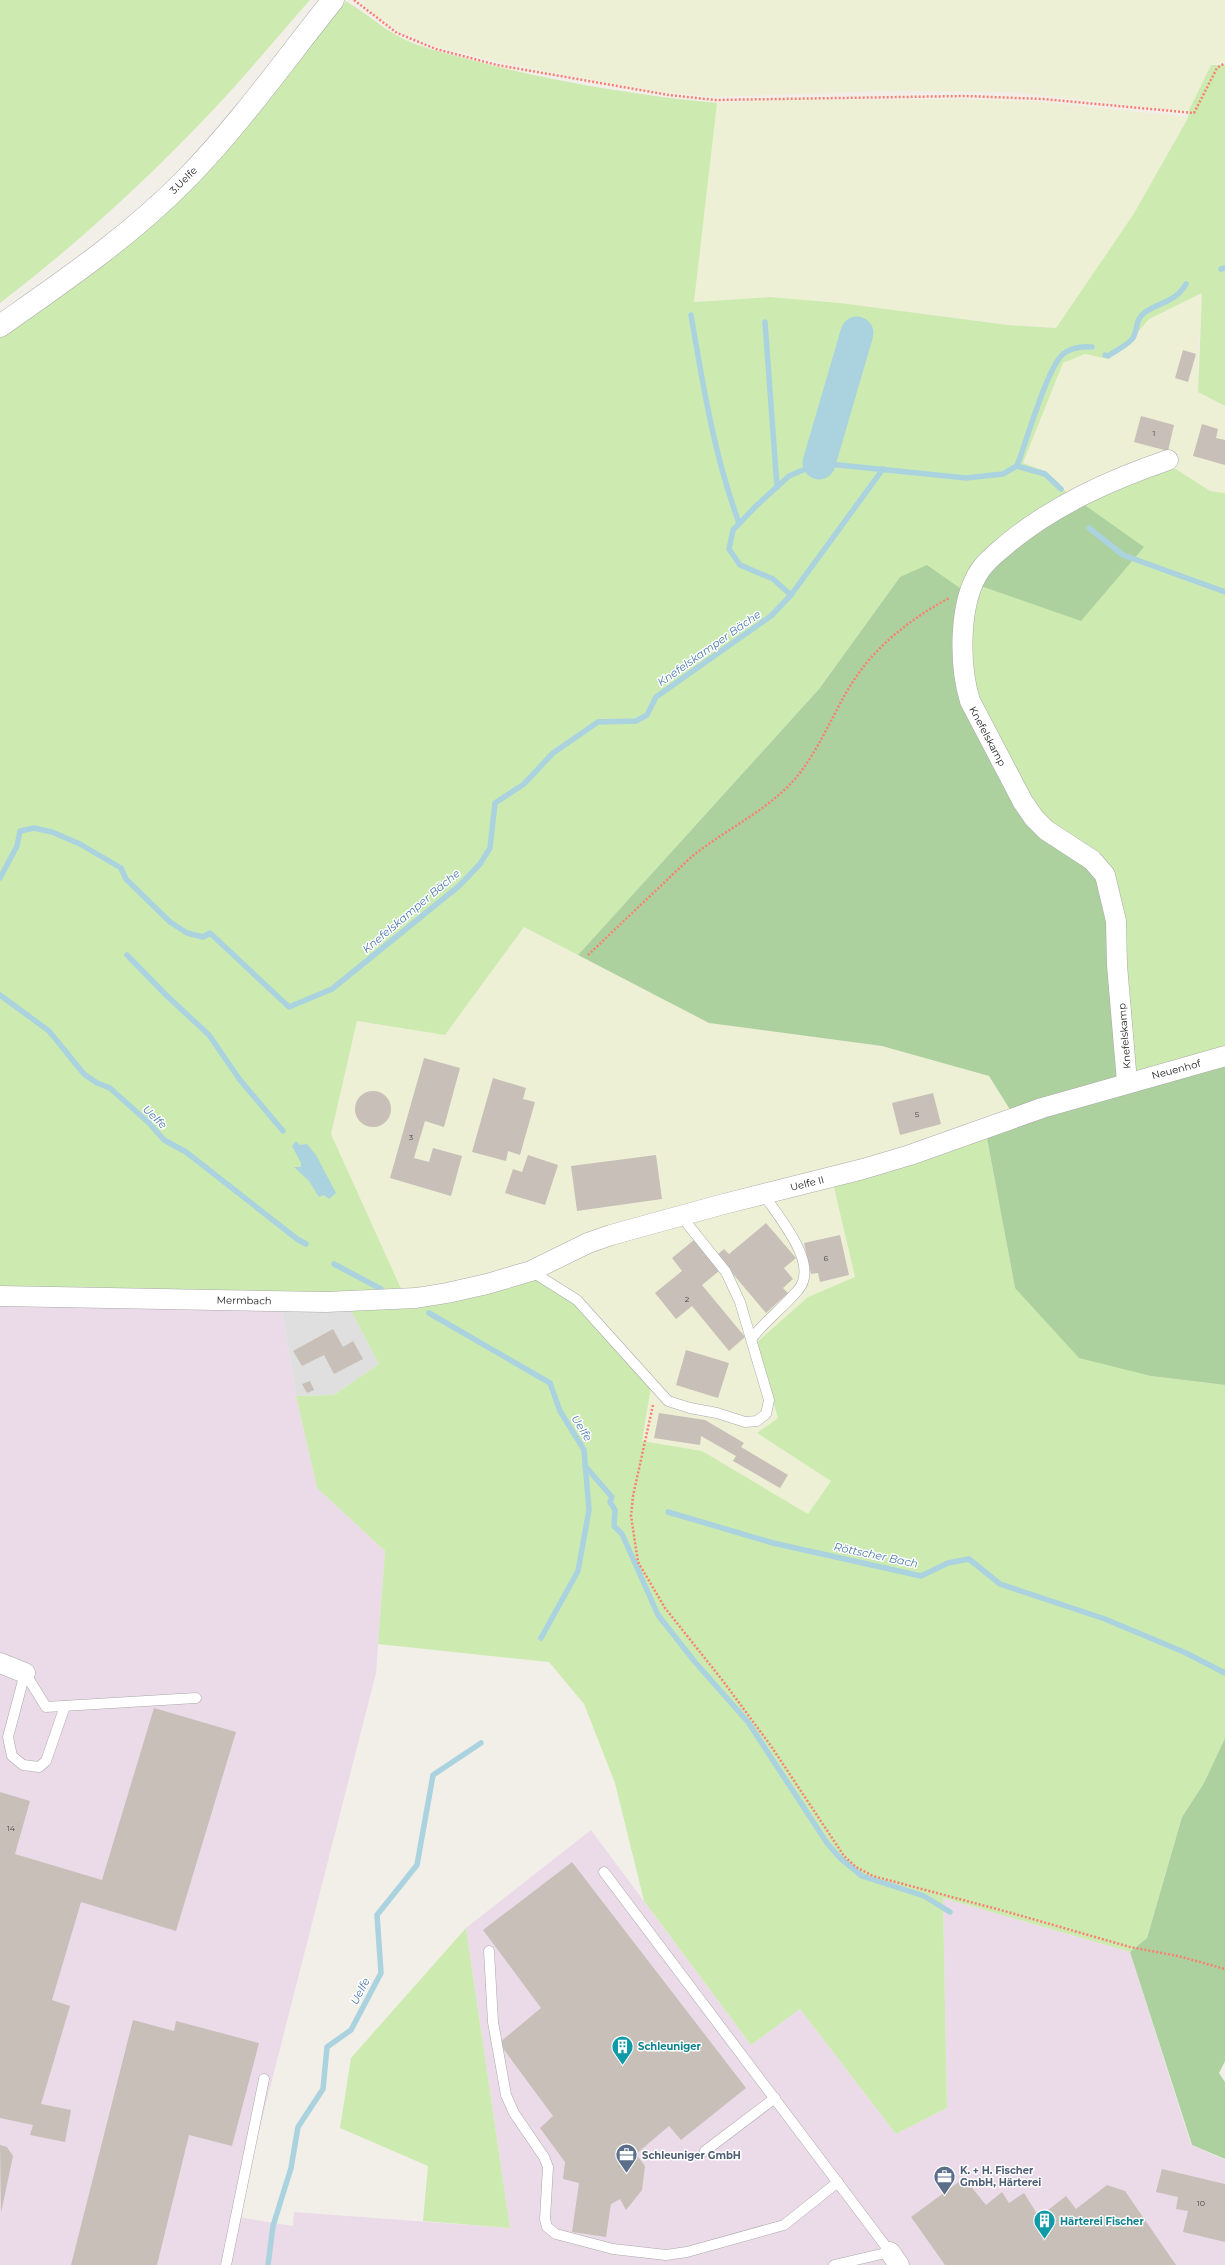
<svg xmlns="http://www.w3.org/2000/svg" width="1225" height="2265" viewBox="0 0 1225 2265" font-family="Montserrat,sans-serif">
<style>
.residential{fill:#e0dfdf}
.industrial{fill:#ebdbe8}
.farmland{fill:#eef0d5}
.grass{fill:#cdebb0}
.forest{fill:#add19e}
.water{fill:#aad3df}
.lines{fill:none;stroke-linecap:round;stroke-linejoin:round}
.stream{stroke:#aad3df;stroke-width:5.5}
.river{stroke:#aad3df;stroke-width:33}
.building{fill:#c7bfb8}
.service-casing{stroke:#a9a9a9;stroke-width:11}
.minor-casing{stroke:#a9a9a9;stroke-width:21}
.tertiary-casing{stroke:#a9a9a9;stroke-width:23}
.path{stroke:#fa8072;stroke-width:2.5;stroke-dasharray:2 2;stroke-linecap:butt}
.service{stroke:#fff;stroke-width:10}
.minor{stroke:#fff;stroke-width:20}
.tertiary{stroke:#fff;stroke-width:22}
.labels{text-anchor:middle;stroke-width:3;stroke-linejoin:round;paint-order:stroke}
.number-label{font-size:8px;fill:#4b4948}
.street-label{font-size:10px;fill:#222;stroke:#fff}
.culture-label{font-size:10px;font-weight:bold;fill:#0d838f;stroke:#fff;text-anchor:start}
.service-label{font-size:10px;font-weight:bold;fill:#4e5e75;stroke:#fff;text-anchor:start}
.water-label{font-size:11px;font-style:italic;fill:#4a7aab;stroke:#fff}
</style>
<rect width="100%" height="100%" fill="#f2efe9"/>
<polygon class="residential" points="281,1305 348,1305 379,1364 334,1395 296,1396"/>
<polygon class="industrial" points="0,1299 281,1305 296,1396 317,1488 385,1551 376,1673 237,2217 293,2226 294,2212 510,2228 466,1928 591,1830 751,2045 800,2009 896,2134 947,2108 943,1898 1130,1952 1191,2145 1225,2160 1225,2265 0,2265"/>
<g class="farmland">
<polygon points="361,0 1225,0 1225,62 1211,65 1189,110 1180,111 1013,92 884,91 714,97 669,93 576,77 499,62 437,47 399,32 368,9"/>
<polygon points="965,99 1043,102 1188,117 1133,215 1056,328 1008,325 840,303 770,297 693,302 717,103 781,100"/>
<polygon points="1203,293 1198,354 1198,392 1225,406 1225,493 1210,491 1172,469 1071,497 1023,463 1063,363 1085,354 1108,359 1126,346 1149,319"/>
<polygon points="524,927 709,1023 882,1046 989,1076 1014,1116 531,1267 403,1293 331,1134 357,1021 445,1035"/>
<polygon points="832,1179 855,1278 808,1297 756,1344 778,1418 757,1433 831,1481 808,1515 702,1451 642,1441 651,1387 537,1270 559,1260"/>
</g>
<g class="grass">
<path d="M 0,0 L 310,0 C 278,36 247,74 214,109 C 148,179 76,245 0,303 Z"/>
<path d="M 346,1 C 363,11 379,25 396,35 C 419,48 446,53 471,60 C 551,81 634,95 717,103 L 694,302 L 770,297 L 840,303 L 1008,325 L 1056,328 L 1133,215 L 1188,118 L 1189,110 L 1211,65 L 1225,65 L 1225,406 L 1198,392 L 1202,293 L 1149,319 L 1126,346 L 1108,359 L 1085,354 L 1063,363 L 1023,463 L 1047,472 L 1071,497 L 967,593 L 900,577 L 819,689 L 578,955 L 524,927 L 445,1035 L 357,1021 L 331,1134 L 403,1293 L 0,1294 L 0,336 L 238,132 Z"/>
<polygon points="1168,464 1210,491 1225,493 1225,1051 1132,1078 1048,828 969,689 975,584 1079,501"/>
<polygon points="986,1133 1015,1288 1151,1376 1225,1385 1225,1738 1204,1783 1182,1817 1147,1938 1130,1952 943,1898 947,2108 896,2134 800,2009 751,2045 644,1901 615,1783 584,1704 549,1662 378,1644 385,1551 317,1488 296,1396 334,1395 379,1364 348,1305 530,1274 575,1303 651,1387 642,1441 702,1451 808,1514 831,1481 757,1433 778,1418 756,1343 808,1297 855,1277 832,1179"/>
<polygon points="466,1928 510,2228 423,2221 428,2166 340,2128 351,2058"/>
</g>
<g class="forest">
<polygon points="1079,501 1144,547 1081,621 975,584 983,571"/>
<polygon points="927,565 967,593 961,664 1010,783 1103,877 1124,1081 1014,1116 989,1076 882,1046 709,1023 578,955 819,689 900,577"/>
<polygon points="1225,1060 1225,1385 1151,1376 1079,1358 1015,1288 986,1133"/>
<polygon points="1225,1738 1225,2061 1219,2073 1225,2082 1225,2159 1192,2145 1130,1952 1147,1938 1182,1817 1204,1783"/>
</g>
<polygon class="water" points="296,1141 300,1145 307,1144 316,1155 336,1193 329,1199 324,1195 319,1197 309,1181 294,1167 301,1167 301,1163 292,1146"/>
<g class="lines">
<g class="stream">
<polyline points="1221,269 1225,268"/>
<path d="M 691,315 C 703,385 714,455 739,523"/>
<polyline points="765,322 777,487"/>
<path d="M 1105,355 L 1108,356 C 1115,351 1128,345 1133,338 C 1138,329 1135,320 1144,313 C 1159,302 1176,302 1186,284"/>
<path d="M 1017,466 C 1026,443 1047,368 1063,354 C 1072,347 1081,346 1092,347"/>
<polyline points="1017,466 1045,474 1061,489"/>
<polyline points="1089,528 1123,555 1225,592"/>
<polyline points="791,595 883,469"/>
<polyline points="0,878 17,846 20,831 34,828 52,832 80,844 121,868 126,879 170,922 187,933 203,937 210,933 289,1007 332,989 459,886 480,864 490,848 495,803 524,784 553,753 598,722 636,721 647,715 656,697 771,616 791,595 773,579 740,565 729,549 733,530 756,506 789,476 819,463 966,478 1003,474 1017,466"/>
<polyline points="127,955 166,995 209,1035 240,1080 283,1131"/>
<polyline points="0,995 49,1031 84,1074 97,1083 110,1088 149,1123 164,1140 186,1152 297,1239 306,1244"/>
<polyline points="334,1264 381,1289"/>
<polyline points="429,1313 550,1383 560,1411 584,1450 589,1510 578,1571 541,1638"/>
<polyline points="585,1466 612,1497 610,1502 615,1510 614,1526 622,1534 658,1615 695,1662 748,1722 827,1843 840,1858 862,1876 924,1896 950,1912"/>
<polyline points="668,1512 773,1543 921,1576 948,1563 969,1559 1000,1584 1105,1619 1186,1653 1225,1673"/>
<polyline points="268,2265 273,2226 291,2168 298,2127 323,2089 327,2047 351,2030 381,1973 377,1915 417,1865 433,1775 481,1743"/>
</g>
<polyline class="river" points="819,463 857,333"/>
</g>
<g class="building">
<polygon points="1183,350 1196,354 1188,382 1175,378"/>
<polygon points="1141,416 1174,425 1168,451 1134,442"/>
<polygon points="1202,424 1218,429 1216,438 1225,440 1225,465 1193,456"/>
<polygon points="424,1058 460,1068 444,1127 425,1121 414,1158 429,1162 433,1148 462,1156 451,1196 390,1178"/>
<polygon points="493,1078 526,1088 523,1099 535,1102 520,1155 508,1151 506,1161 472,1152"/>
<circle cx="373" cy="1109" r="18"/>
<polygon points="933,1093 941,1124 900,1135 892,1103"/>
<polygon points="528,1155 558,1165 545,1205 505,1193 513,1169 522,1172"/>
<polygon points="656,1155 662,1199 577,1211 571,1166"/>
<polygon points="766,1223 796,1258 784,1268 793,1279 783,1288 788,1293 766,1313 717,1255 724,1249 729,1254"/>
<polygon points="840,1235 849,1275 820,1282 818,1273 811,1274 804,1243"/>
<polygon points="694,1240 719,1271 702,1285 745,1337 729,1351 692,1306 676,1319 655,1293 682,1271 672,1258"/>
<polygon points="333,1329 343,1347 353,1341 363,1359 334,1374 324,1355 302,1366 293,1351"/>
<polygon points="686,1350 729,1363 718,1398 676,1385"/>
<polygon points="310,1381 314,1390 307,1393 302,1384"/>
<polygon points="659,1413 705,1420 744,1443 741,1447 788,1475 780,1488 733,1461 736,1456 701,1436 700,1445 654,1438"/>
<polygon points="154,1708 236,1732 176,1931 81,1902 52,2000 70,2006 41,2104 71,2110 65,2142 30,2135 33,2125 0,2118 0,1792 30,1801 15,1854 102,1880"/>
<polygon points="572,1862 746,2088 681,2140 669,2126 636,2154 645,2166 642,2190 626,2210 620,2199 611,2204 606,2237 572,2232 579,2183 563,2179 565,2162 540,2128 553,2116 499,2043 541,2008 483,1930"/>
<polygon points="133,2020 174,2031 176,2021 259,2043 232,2146 189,2135 157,2265 71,2265"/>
<polygon points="0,2145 7,2147 13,2156 1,2213"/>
<polygon points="1162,2169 1225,2184 1225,2242 1183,2232 1188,2211 1176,2209 1178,2197 1156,2192"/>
<polygon points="964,2178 986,2205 1002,2192 1009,2203 1024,2193 1039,2217 1066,2196 1076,2209 1107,2185 1125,2191 1176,2265 945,2265 911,2217"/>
</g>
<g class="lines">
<defs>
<g id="service">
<polyline points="531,1271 577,1300 668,1401 690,1408 717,1413 745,1422 757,1421 766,1414 769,1400 740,1302 726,1272 681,1216"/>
<path d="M 752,1338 C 766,1320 784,1307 798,1290 C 821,1264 777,1216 763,1193"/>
<polyline points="25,1673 46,1707 196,1698"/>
<polyline points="25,1673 8,1737 12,1756 23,1765 39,1767 46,1761 65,1706"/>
<polyline points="604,1872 890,2252 834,2265"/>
<polyline points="489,1951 493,2022 506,2095 514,2113 544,2157 548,2167 545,2219 547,2227 556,2234 613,2249 666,2255 687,2252 784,2225 838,2182"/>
<polyline points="705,2151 775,2098"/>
<polyline points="226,2265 264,2079"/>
</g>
<g id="minor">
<path d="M 1127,1082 L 1117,965 L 1116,921 L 1105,875 L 1092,860 L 1046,830 L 1034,818 L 1023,802 L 970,701 C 959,665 958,601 981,569 C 988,559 998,552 1007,544 C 1054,505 1110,480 1168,460"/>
<polyline points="0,1296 326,1302 416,1298 447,1293 487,1284 531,1271 588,1243 611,1235 720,1205 863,1169 910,1155 1042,1108 1225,1056"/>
<polyline points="0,1663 25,1673"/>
<polyline points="890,2252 899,2265"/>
</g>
<path id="tertiary" d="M 0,326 C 64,281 130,236 185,180 C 239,125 285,60 333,0"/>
</defs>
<use href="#service" class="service-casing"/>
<use href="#minor" class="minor-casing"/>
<use href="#tertiary" class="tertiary-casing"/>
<g class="path">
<polyline points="354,0 397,33 436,49 497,65 669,95 715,100 965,96 1043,99 1194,113 1217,68 1225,63"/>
<path d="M 588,955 L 689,859 C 722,831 766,812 795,779 C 816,754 830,721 846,693 C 870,650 907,621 949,598"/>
<polyline points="653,1405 633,1496 631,1516 638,1562 665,1608 723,1681 771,1746 844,1856 856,1867 873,1876 1008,1912 1130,1947 1178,1956 1225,1969"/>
</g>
<use href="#service" class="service"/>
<use href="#minor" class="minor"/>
<use href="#tertiary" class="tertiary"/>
</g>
<defs>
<symbol id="building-pin" viewBox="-11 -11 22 30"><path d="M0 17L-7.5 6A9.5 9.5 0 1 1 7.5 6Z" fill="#0f9aa8" stroke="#fff"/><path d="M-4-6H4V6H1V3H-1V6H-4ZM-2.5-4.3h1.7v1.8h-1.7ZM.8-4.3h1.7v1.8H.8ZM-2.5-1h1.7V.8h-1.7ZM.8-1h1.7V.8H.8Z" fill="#fff"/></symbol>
<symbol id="office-pin" viewBox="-11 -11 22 30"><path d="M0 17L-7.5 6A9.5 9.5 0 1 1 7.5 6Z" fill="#5c6f8a" stroke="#fff"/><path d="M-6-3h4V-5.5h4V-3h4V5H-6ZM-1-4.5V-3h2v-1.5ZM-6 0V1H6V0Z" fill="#fff"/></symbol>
</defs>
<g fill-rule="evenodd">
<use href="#building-pin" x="610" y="2034" width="25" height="34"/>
<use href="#office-pin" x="614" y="2142" width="25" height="34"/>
<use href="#office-pin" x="932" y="2164" width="25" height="34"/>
<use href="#building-pin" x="1032" y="2208" width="25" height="34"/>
</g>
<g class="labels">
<g class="number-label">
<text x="1154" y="436">1</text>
<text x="917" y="1117">5</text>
<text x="411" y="1140">3</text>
<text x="826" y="1261">6</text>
<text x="687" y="1302">2</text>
<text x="11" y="1831">14</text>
<text x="1201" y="2206">10</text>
</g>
<g class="street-label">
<text transform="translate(183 180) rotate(-45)" y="4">3.Uelfe</text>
<text transform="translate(988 736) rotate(62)" y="4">Knefelskamp</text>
<text transform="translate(1124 1036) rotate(-95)" y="4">Knefelskamp</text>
<text transform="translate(1176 1069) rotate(-15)" y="4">Neuenhof</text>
<text transform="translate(807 1183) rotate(-14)" y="4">Uelfe II</text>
<text transform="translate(244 1300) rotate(1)" y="4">Mermbach</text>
</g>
<g class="culture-label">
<text x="638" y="2050">Schleuniger</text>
<text x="1060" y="2225">Härterei Fischer</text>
</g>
<g class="service-label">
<text x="642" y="2159">Schleuniger GmbH</text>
<text x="960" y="2174">K. + H. Fischer<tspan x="960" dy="12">GmbH, Härterei</tspan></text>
</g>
<g class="water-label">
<text transform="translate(709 648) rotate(-35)" y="4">Knefelskamper Bäche</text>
<text transform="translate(411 911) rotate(-40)" y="4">Knefelskamper Bäche</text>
<text transform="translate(155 1117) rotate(44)" y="4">Uelfe</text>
<text transform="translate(582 1428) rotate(58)" y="4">Uelfe</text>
<text transform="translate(876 1555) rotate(12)" y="4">Röttscher Bach</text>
<text transform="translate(360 1991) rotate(-62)" y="4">Uelfe</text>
</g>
</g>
</svg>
